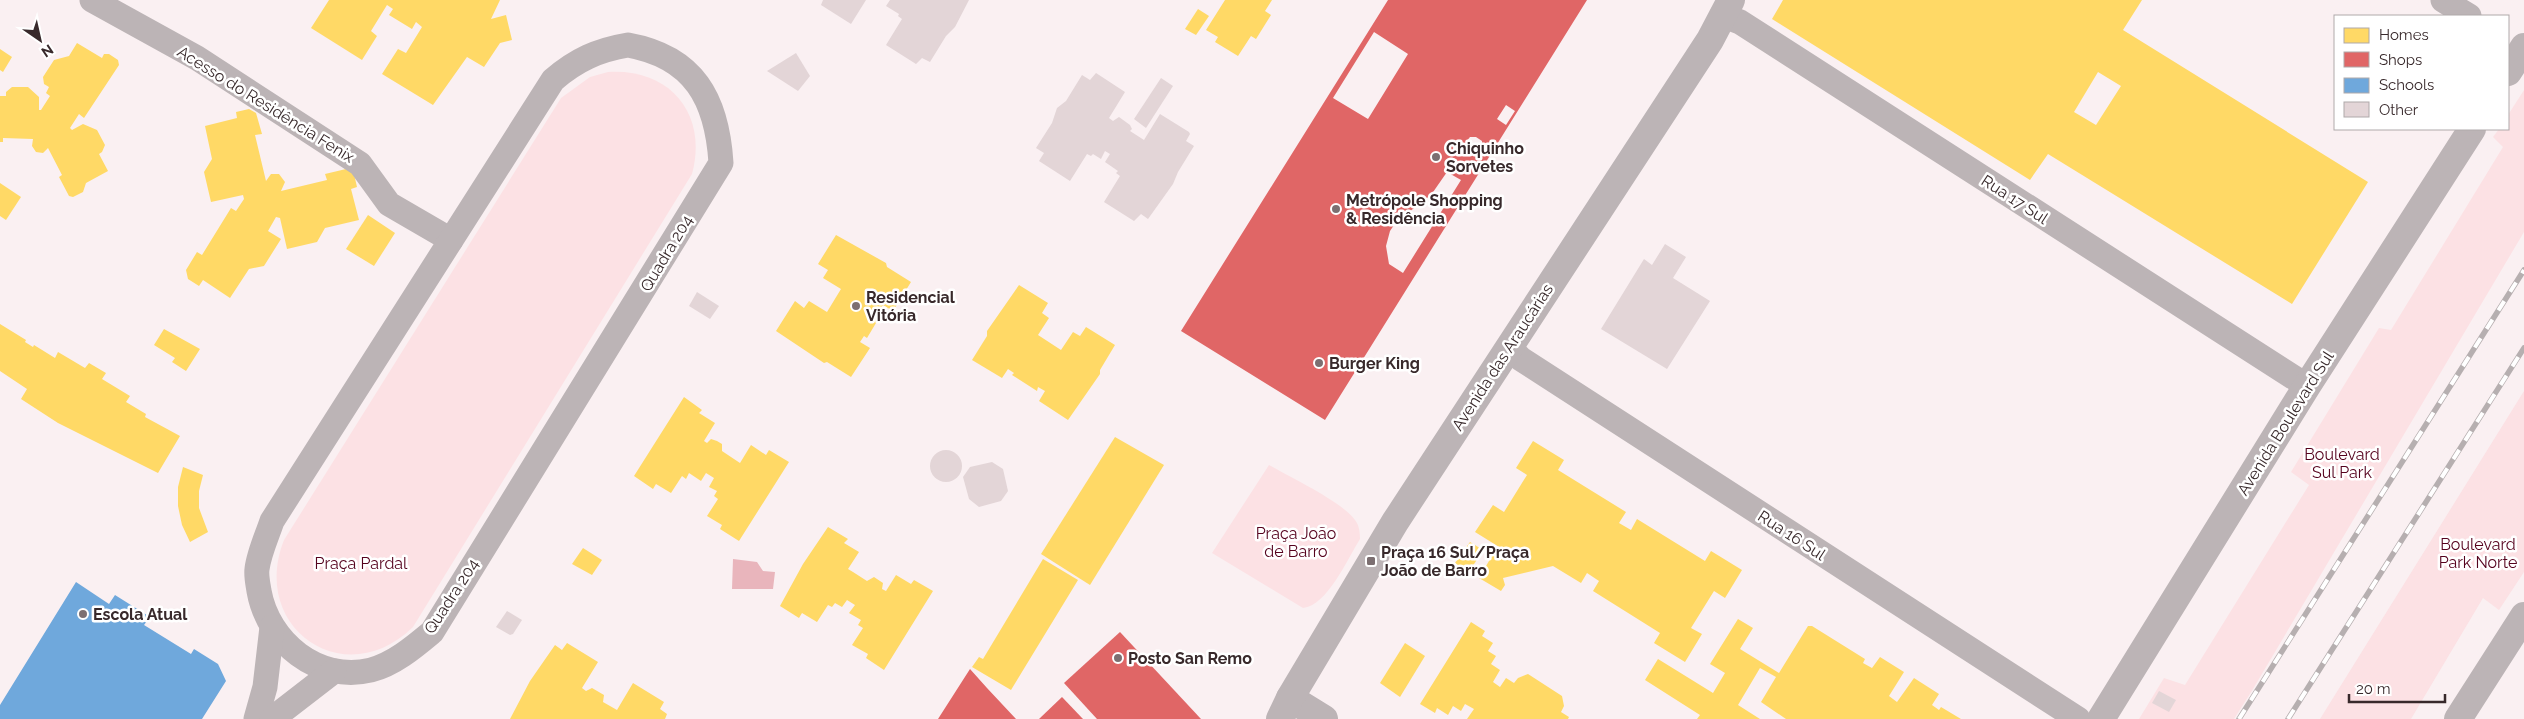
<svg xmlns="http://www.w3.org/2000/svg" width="2524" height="719" viewBox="0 0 2524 719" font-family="Raleway,sans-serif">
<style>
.green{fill:#fce1e4}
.water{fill:#e9b5bc}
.homes{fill:#ffd966;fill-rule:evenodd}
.shops{fill:#e06666;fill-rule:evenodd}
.schools{fill:#6fa8dc}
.building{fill:#e3d5d7}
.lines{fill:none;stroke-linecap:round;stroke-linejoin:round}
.street{stroke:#bcb4b6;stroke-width:25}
.secondary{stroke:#bcb4b6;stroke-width:28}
.rail-casing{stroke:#b6afb0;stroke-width:5.5}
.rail{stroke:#fff;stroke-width:4;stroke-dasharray:11;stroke-linecap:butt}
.poi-dot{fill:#7c6f71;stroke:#fff;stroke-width:2}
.labels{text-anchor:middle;stroke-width:5;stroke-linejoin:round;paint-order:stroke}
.street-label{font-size:16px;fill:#38292b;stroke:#fff}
.poi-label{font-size:16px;font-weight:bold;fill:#38292b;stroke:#fff;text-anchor:start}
.park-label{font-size:16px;fill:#55021d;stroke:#fff}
</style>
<rect width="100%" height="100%" fill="#faf0f2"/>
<g class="green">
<path d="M 608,72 C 671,68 708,115 692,174 L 413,627 C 345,694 249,628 284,540 L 561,98 L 590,77 Z"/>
<polygon points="2524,90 2524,232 2253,689 2234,719 2139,719 2164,678 2185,685 2309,485 2291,472 2379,328 2391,330 2503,147 2493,137 2499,129 2508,129 2508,115"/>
<polygon points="2524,391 2524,572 2499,610 2483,598 2411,719 2320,719"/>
<path d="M 1269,465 C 1291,478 1341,501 1355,520 C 1359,525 1360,532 1360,539 C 1348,558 1327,606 1303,608 L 1212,553 Z"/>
</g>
<polygon class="water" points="733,559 757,562 763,571 775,572 773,589 732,589"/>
<g class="homes">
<polygon points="329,0 500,0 491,19 506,15 512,40 500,43 484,67 467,57 433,105 382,74 398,49 406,53 422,27 416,22 412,29 389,15 393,9 387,5 371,31 377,36 362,60 311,28"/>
<polygon points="1225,0 1272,0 1265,11 1271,15 1256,39 1251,36 1238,56 1215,42 1218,37 1206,30"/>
<path d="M 1783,0 L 2142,0 L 2123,30 L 2368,182 L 2292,304 L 2048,154 L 2030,180 L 1772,19 ZM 2098,72 L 2121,86 L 2096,125 L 2074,112 Z"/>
<polygon points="1198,9 1209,16 1196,35 1185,29"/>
<polygon points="77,43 102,58 104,54 109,54 118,60 119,65 84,118 79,114 70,128 72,130 83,124 97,130 105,145 102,152 99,154 108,171 86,183 83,192 73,197 69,196 59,177 62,175 48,148 43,153 36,152 32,146 33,139 3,138 3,142 0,142 0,96 6,96 6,92 12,87 28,87 39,97 39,110 41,110 50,96 46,93 49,87 44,84 43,77 54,60 69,56"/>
<polygon points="0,49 12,57 3,72 0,70"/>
<polygon points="249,109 256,113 262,134 255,135 266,181 271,174 279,174 285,182 281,191 327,180 325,174 346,169 354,174 357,187 351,189 359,220 325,228 317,242 287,249 280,218 276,217 268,231 281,239 264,266 249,269 230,298 203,280 199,286 188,279 186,270 197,252 202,255 231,208 236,211 244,199 243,195 211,202 204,172 212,159 205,126 237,118 236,112"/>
<polygon points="0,183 21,197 6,220 0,216"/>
<polygon points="368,215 395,233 374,266 346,249"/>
<polygon points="836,235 886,263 887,267 911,282 893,311 883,305 879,312 882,313 867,338 864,336 860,342 870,348 851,377 827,362 824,363 776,331 795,301 804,308 809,301 827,312 841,289 823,278 828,270 818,264"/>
<polygon points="1019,285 1048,303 1042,313 1049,318 1038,335 1061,350 1073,332 1080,336 1086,327 1115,345 1100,370 1100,374 1068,420 1039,401 1045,391 1038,387 1037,391 1012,375 1014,373 1008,369 1002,378 972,360 987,336 987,331"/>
<polygon points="0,324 26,340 25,342 33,347 34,345 55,358 58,352 85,368 89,363 106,373 102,379 130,396 126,402 146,414 145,417 180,436 158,473 58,423 21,399 27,389 0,371"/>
<polygon points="164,329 200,349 186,371 172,362 175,358 154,345"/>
<polygon points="684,397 702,410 699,413 715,423 704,441 707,443 711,439 717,441 722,444 722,451 740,463 751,445 766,455 769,450 789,462 739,541 720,529 722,525 707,516 718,499 714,496 717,491 709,487 714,478 706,473 701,481 689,473 686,479 682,476 671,493 656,484 653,489 634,476"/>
<polygon points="1115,437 1164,465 1090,585 1041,554"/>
<polygon points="1533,441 1564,460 1558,470 1626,512 1619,523 1631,530 1637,519 1705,561 1711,551 1742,570 1725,598 1714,591 1691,628 1702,634 1685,662 1654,643 1660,633 1593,591 1599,581 1587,573 1581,583 1553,566 1503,578 1505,585 1501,591 1479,578 1496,549 1497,552 1504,550 1475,532 1493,505 1504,512 1527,475 1516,468"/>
<polygon points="183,467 203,475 199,491 199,508 208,532 190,542 182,525 178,506 178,487"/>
<polygon points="828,527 848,539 844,543 859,552 848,569 853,572 867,581 874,577 883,583 882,589 886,591 896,575 911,584 914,580 933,591 884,670 866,658 868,654 852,645 863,628 858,625 861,620 849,613 855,605 847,600 842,607 835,603 832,607 828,605 817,622 802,613 799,618 780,606 803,564"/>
<polygon points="1470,542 1483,550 1469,572 1455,563"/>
<polygon points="583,548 602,560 592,575 572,564"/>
<polygon points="1043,559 1078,580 1011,690 972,667 979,657 983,659"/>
<polygon points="1738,619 1753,628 1740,649 1779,673 1808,626 1812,626 1865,659 1863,663 1872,668 1880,657 1904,672 1889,696 1897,702 1914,678 1939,694 1932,705 1939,710 1941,707 1961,719 1786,719 1761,702 1776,677 1760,668 1738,705 1760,719 1697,719 1700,715 1645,680 1658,659 1713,693 1725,673 1710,664"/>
<polygon points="1471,622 1485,631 1482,636 1493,643 1488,651 1496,656 1491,664 1500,670 1493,682 1500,687 1506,678 1514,683 1518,678 1528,674 1562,696 1564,706 1561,712 1569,717 1568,719 1467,719 1474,709 1465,704 1461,711 1453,706 1448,715 1437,708 1435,713 1420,704"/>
<polygon points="567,643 598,662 582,688 586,691 592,688 604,695 603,702 617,710 633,683 664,702 660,709 667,714 665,719 510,719 530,681 555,645 562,650"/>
<polygon points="1405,643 1425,656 1400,697 1380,683"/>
</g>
<g class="shops">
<path d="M 1388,0 L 1587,0 L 1325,420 L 1181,331 ZM 1374,32 L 1408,54 L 1368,119 L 1333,98 ZM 1506,105 L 1515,111 L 1506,125 L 1497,119 ZM 1470,137 L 1476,137 L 1482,141 L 1482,147 L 1478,153 L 1471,153 L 1466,149 L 1466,142 ZM 1447,172 L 1461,180 L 1403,273 L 1389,264 L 1386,246 L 1390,231 L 1396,222 L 1431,195 Z"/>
<polygon points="1120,632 1201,719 1097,719 1064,683"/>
<polygon points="970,669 987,688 1016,719 938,719"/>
<polygon points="1062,697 1083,719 1039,719"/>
</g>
<polygon class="schools" points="76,582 109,604 115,595 150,617 144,625 191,654 194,649 218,664 226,681 202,719 0,719 0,705"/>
<g class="building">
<polygon points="823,0 866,0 851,24 821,5"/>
<polygon points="890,0 969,0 955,27 946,36 930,62 922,58 916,64 886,45 902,19 898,16 899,14 886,6"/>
<polygon points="796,53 810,76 798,91 767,71"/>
<polygon points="1096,73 1125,92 1109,118 1113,121 1119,117 1130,125 1132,129 1130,131 1144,140 1160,114 1189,132 1190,134 1186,141 1194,146 1178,172 1173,184 1148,219 1141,214 1134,221 1104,202 1120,176 1116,173 1118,171 1105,162 1110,154 1105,151 1101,159 1093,154 1091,156 1087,154 1070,181 1039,161 1044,153 1036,148 1052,123 1057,108 1066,101 1082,75 1090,80"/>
<polygon points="1161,78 1173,86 1146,128 1134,119"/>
<polygon points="1665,244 1686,257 1673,278 1710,301 1667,369 1601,329 1644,259 1652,265"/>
<polygon points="697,292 719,306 710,319 689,306"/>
<circle cx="946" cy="466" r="16"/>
<polygon points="992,462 1003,469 1008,491 1001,501 979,507 969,499 963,477 970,467"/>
<polygon points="507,611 522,620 513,634 510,635 496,627"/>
<polygon points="2159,691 2176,700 2169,712 2152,703"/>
</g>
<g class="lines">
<g class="street">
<polyline points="92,0 197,58 360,164 389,204 451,240"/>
<polyline points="2443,0 2469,16"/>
<polyline points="1722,15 1740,22 2307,386"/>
<path d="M 628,45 C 694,57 717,99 721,163 L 432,632 C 414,647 394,664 371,670 C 318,683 268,642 259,591 C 258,584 256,576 257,569 C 259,553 267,536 272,521 L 553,80 C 576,60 598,50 628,45 Z"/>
<polyline points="1509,347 1521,359 2078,719"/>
<polyline points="256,719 265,687 272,627"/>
<polyline points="272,719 334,671"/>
</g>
<g class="secondary">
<polyline points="2508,72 2524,47"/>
<polyline points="1290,698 1324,719"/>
<polyline points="1280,719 1290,698 1395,522 1710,40 1731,0"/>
<polyline points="2101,719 2307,386 2472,129"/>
<polyline points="2458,719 2524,616"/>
</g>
<defs>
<g id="rail">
<polyline points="2239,719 2524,270"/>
<polyline points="2288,719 2524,348"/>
</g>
</defs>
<use href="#rail" class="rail-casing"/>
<use href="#rail" class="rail"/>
</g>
<g class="poi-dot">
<circle cx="1436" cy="157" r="5"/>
<circle cx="1336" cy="209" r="5"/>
<circle cx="856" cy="306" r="5"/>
<circle cx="1319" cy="363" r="5"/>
<rect x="1366" y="556" width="10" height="10" rx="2.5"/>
<circle cx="83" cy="614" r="5"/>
<circle cx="1118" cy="658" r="5"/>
</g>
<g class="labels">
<g class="street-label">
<text transform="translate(266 104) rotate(32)" y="6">Acesso do Residência Fenix</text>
<text transform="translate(2015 199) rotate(33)" y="6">Rua 17 Sul</text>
<text transform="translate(666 253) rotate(-59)" y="6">Quadra 204</text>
<text transform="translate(1502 357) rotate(-57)" y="6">Avenida das Araucárias</text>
<text transform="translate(2285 423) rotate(-58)" y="6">Avenida Boulevard Sul</text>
<text transform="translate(1792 535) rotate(33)" y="6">Rua 16 Sul</text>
<text transform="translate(451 596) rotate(-57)" y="6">Quadra 204</text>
</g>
<g class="poi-label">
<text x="1446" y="154">Chiquinho<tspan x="1446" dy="18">Sorvetes</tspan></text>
<text x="1346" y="206">Metrópole Shopping<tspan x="1346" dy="18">&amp; Residência</tspan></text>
<text x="866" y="303">Residencial<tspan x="866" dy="18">Vitória</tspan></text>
<text x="1329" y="369">Burger King</text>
<text x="1381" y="558">Praça 16 Sul/Praça<tspan x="1381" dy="18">João de Barro</tspan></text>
<text x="93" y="620">Escola Atual</text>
<text x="1128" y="664">Posto San Remo</text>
</g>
<g class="park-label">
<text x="2342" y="460">Boulevard<tspan x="2342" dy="18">Sul Park</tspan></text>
<text x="1296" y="539">Praça João<tspan x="1296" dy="18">de Barro</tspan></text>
<text x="2478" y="550">Boulevard<tspan x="2478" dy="18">Park Norte</tspan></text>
<text x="361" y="569">Praça Pardal</text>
</g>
</g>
<rect x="2334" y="15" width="175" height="115" fill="#ffffff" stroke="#afa9aa"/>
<rect x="2344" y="28" width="25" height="15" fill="#ffd966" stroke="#afa9aa"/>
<text x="2379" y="40" font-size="15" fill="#38292b">Homes</text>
<rect x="2344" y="52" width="25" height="15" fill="#e06666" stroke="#afa9aa"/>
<text x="2379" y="65" font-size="15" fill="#38292b">Shops</text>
<rect x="2344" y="78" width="25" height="15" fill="#6fa8dc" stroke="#afa9aa"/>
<text x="2379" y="90" font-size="15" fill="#38292b">Schools</text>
<rect x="2344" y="102" width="25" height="15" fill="#e3d5d7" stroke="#afa9aa"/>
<text x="2379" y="115" font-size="15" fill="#38292b">Other</text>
<g transform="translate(40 40) rotate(146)" stroke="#ffffff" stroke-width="4" paint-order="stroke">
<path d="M0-4L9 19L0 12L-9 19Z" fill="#38292b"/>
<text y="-8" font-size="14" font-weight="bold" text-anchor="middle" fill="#38292b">N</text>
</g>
<path d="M2349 694v8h96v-8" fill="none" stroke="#38292b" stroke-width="2.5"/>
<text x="2356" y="694" font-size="15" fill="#38292b" stroke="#ffffff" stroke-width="4" paint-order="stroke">20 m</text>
</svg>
